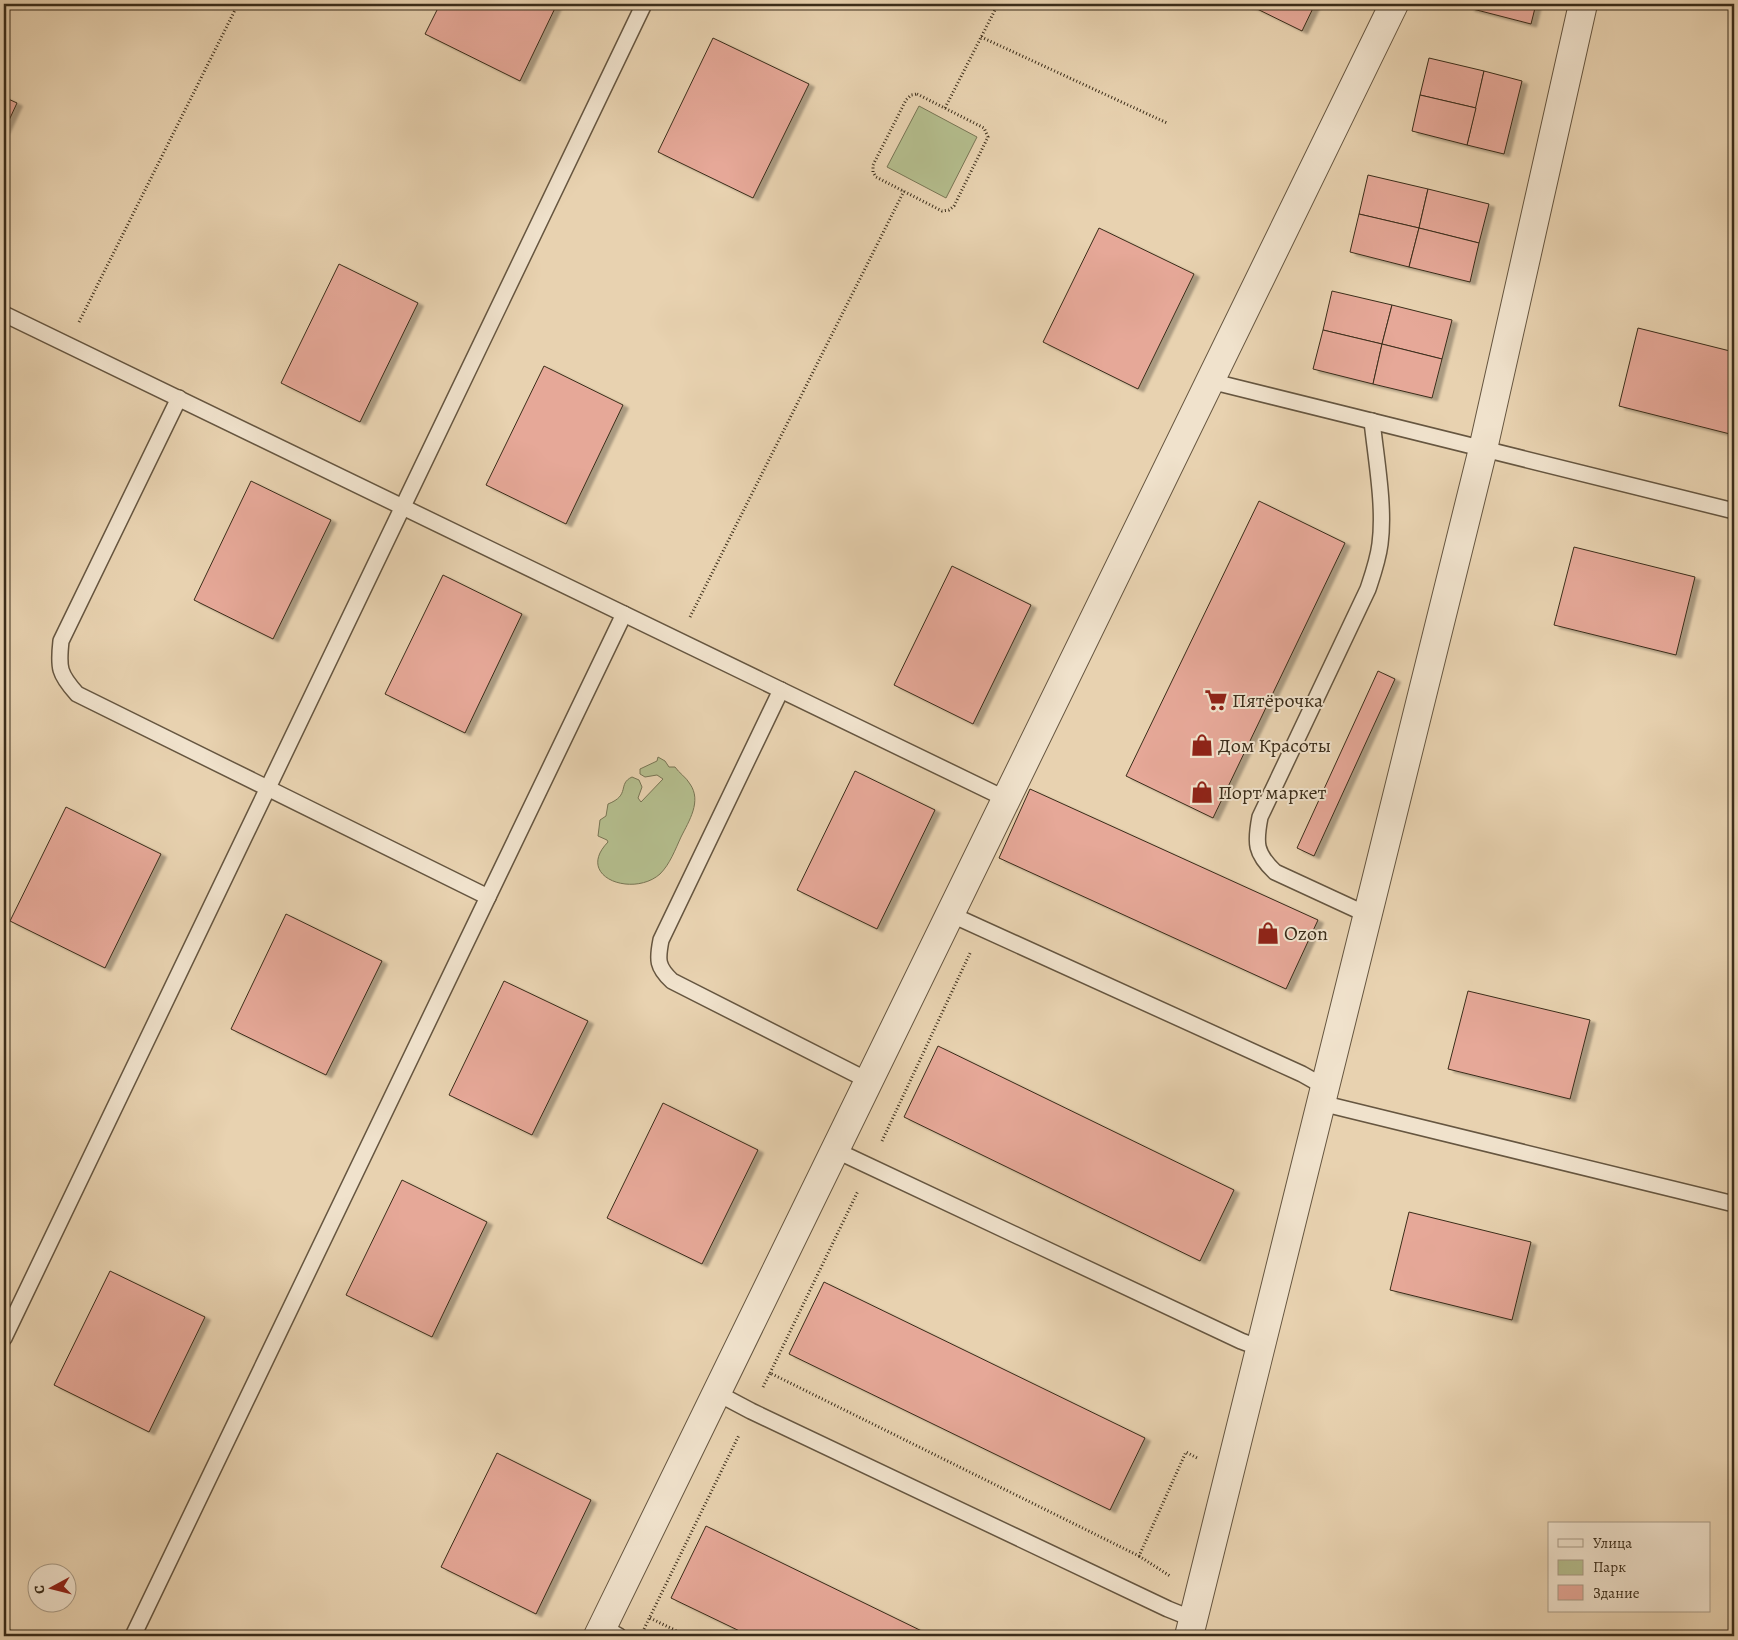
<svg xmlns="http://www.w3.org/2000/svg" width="1738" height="1640" viewBox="0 0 1738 1640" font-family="Alegreya,serif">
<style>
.green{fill:#b4bd8d;stroke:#787554}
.building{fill:#e6a898;stroke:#3b2d1a;filter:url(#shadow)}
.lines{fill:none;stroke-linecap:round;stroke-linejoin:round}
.lane-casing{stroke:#665640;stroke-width:18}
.street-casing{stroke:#665640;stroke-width:30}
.path{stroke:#3b2d1a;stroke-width:3;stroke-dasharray:1 2.5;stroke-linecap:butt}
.lane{stroke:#f0e2cc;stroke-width:15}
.street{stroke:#f0e2cc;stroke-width:28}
.labels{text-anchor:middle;stroke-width:4;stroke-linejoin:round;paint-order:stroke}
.poi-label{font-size:20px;fill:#3b2d1a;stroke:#f0e2cc;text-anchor:start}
</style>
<defs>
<filter id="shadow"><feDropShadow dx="5.5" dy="3" stdDeviation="1" flood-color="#0004"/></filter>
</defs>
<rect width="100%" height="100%" fill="#e8d2b0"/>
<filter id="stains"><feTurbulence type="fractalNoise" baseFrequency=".004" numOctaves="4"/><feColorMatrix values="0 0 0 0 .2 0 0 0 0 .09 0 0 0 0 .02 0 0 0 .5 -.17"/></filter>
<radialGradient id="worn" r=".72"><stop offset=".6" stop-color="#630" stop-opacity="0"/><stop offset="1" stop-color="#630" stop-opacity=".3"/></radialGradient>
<g class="green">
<polygon points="919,106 977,137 946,198 887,167"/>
<path d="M 658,757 L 665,761 L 669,767 L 675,767 C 679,773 686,777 690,784 C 702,801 689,821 681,837 C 675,850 670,864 660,874 C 633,898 574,877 608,842 L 607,840 L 598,836 L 600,820 L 606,816 L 608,804 C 631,795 617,784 632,777 L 639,780 L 642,787 L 638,798 L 641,802 L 663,779 L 657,775 L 645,777 L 640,774 L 640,769 L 657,761 Z"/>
</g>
<g class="building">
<polygon points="440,4 557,4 520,81 425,34"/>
<polygon points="1247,4 1315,4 1302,31"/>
<polygon points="1470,4 1536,4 1531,24 1469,8"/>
<polygon points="713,38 809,84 753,198 658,152"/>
<polygon points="1429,58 1484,71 1476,108 1420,95"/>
<polygon points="1484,71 1522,81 1504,154 1467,145"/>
<polygon points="1420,95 1476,108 1467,145 1412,131"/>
<polygon points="4,97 17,103 4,131"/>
<polygon points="1368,175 1428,189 1419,228 1359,214"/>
<polygon points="1428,189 1489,204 1479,243 1419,228"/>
<polygon points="1359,214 1419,228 1409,267 1350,252"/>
<polygon points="1099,228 1194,274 1138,389 1043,342"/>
<polygon points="1419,228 1479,243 1470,282 1409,267"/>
<polygon points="339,264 418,303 360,422 281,383"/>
<polygon points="1332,291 1392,305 1382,344 1323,330"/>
<polygon points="1392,305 1452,320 1442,359 1382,344"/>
<polygon points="1638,328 1734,352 1734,435 1619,406"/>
<polygon points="1323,330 1382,344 1373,384 1313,369"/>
<polygon points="1382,344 1442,359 1432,398 1373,384"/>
<polygon points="544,366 623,405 566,524 486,485"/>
<polygon points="251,481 331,520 273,639 194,600"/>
<polygon points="1259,501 1345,543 1213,818 1126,776"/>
<polygon points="1574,547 1695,577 1676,655 1554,625"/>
<polygon points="952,566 1031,605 973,724 894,685"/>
<polygon points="443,575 522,614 465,733 385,694"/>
<polygon points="1378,671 1395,679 1314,856 1297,848"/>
<polygon points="855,771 935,810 877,929 797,890"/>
<polygon points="1030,789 1318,920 1286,989 999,858"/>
<polygon points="66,807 161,854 105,968 10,921"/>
<polygon points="286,914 382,961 326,1075 231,1029"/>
<polygon points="504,981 588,1021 532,1135 449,1095"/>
<polygon points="1468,991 1590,1020 1570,1099 1448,1069"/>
<polygon points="938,1046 1234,1190 1200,1261 904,1117"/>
<polygon points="663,1103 758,1150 702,1264 607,1218"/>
<polygon points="402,1180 487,1222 432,1337 346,1295"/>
<polygon points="1409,1212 1531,1242 1512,1320 1390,1290"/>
<polygon points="110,1271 205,1317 149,1432 54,1385"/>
<polygon points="824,1282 1145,1438 1110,1510 789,1354"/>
<polygon points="497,1453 591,1500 536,1614 441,1567"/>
<polygon points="706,1526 932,1636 750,1636 671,1598"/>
<polygon points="4,1627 22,1636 4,1636"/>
</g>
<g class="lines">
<defs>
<g id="lane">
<polyline points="4,314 1006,799"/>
<polyline points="1210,381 1734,511"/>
<path d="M 179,398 L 61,641 C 58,668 59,674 77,694 L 488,897 L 624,614"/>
<path d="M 781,690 L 661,940 C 657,960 657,967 672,981 L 869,1081"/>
<polyline points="950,914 1302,1074 1325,1087"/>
<path d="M 1368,915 L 1275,872 C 1255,853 1255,843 1260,817 L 1368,589 C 1373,574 1378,560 1380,544 C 1385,507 1376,459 1372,421"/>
<polyline points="1321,1103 1734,1204"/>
<polyline points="835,1150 1241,1341 1260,1348"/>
<polyline points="4,1338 644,4"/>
<polyline points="717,1393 751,1411 1168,1609 1193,1619"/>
<polyline points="603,1627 619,1636"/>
<polyline points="133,1636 488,897"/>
</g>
<g id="street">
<polyline points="598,1636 1394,4"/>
<polyline points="1189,1636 1483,449 1583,4"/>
</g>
</defs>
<use href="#lane" class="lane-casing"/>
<use href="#street" class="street-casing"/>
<g class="path">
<polyline points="981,37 1167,123"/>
<polygon points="917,94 984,128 988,137 954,206 949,210 942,211 876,177 873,172 873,165 906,100 911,95"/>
<polyline points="945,108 998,4"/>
<polyline points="79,322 238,4"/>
<polyline points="690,617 904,191"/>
<polyline points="882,1141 971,951"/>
<polyline points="770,1373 858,1191"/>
<polyline points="763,1387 770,1373 1139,1556 1186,1452 1199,1459"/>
<polyline points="1139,1556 1170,1576"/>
<polyline points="650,1618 687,1636"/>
<polyline points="644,1629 739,1435"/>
</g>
<use href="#lane" class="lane"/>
<use href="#street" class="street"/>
</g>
<defs>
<symbol id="supermarket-bare" viewBox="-9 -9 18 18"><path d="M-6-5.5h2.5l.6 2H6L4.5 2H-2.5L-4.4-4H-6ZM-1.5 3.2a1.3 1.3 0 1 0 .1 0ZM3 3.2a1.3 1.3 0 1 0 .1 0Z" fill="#8f2418" stroke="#f0e2cc" stroke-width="2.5" paint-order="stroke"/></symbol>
<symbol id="shop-bare" viewBox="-9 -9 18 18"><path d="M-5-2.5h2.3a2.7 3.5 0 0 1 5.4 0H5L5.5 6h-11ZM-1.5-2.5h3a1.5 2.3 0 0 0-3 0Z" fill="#8f2418" stroke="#f0e2cc" stroke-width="2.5" paint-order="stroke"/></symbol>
</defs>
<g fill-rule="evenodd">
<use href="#supermarket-bare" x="1200" y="684" width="32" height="32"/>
<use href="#shop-bare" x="1186" y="729" width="32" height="32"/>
<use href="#shop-bare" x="1186" y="776" width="32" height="32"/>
<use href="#shop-bare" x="1252" y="917" width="32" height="32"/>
</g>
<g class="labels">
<g class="poi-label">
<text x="1232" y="707">Пятёрочка</text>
<text x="1218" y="752">Дом Красоты</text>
<text x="1218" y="799">Порт маркет</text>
<text x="1284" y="940">Ozon</text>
</g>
</g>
<rect width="1738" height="1640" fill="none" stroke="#e8d2b0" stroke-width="20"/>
<rect x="5" y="5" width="1728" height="1630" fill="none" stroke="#3b2d1a" stroke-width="2.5"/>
<rect x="10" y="10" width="1718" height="1620" fill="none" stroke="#3b2d1a"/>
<rect x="1548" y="1522" width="162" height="90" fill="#f0e2cc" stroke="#a89a85"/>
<rect x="1558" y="1539" width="25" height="8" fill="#f0e2cc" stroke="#a89a85"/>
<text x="1593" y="1548" font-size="15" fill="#3b2d1a">Улица</text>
<rect x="1558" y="1560" width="25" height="15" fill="#b4bd8d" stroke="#a89a85"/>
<text x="1593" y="1572" font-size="15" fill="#3b2d1a">Парк</text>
<rect x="1558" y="1585" width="25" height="15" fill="#e6a898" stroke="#a89a85"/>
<text x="1593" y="1598" font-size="15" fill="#3b2d1a">Здание</text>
<g transform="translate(52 1588) rotate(263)"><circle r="24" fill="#f0e2cc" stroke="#a89a85"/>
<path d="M0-4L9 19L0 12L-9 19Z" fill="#8f2418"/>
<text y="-8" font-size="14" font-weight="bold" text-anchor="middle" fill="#3b2d1a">С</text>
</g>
<rect width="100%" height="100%" filter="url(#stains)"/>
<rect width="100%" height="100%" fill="url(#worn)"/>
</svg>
